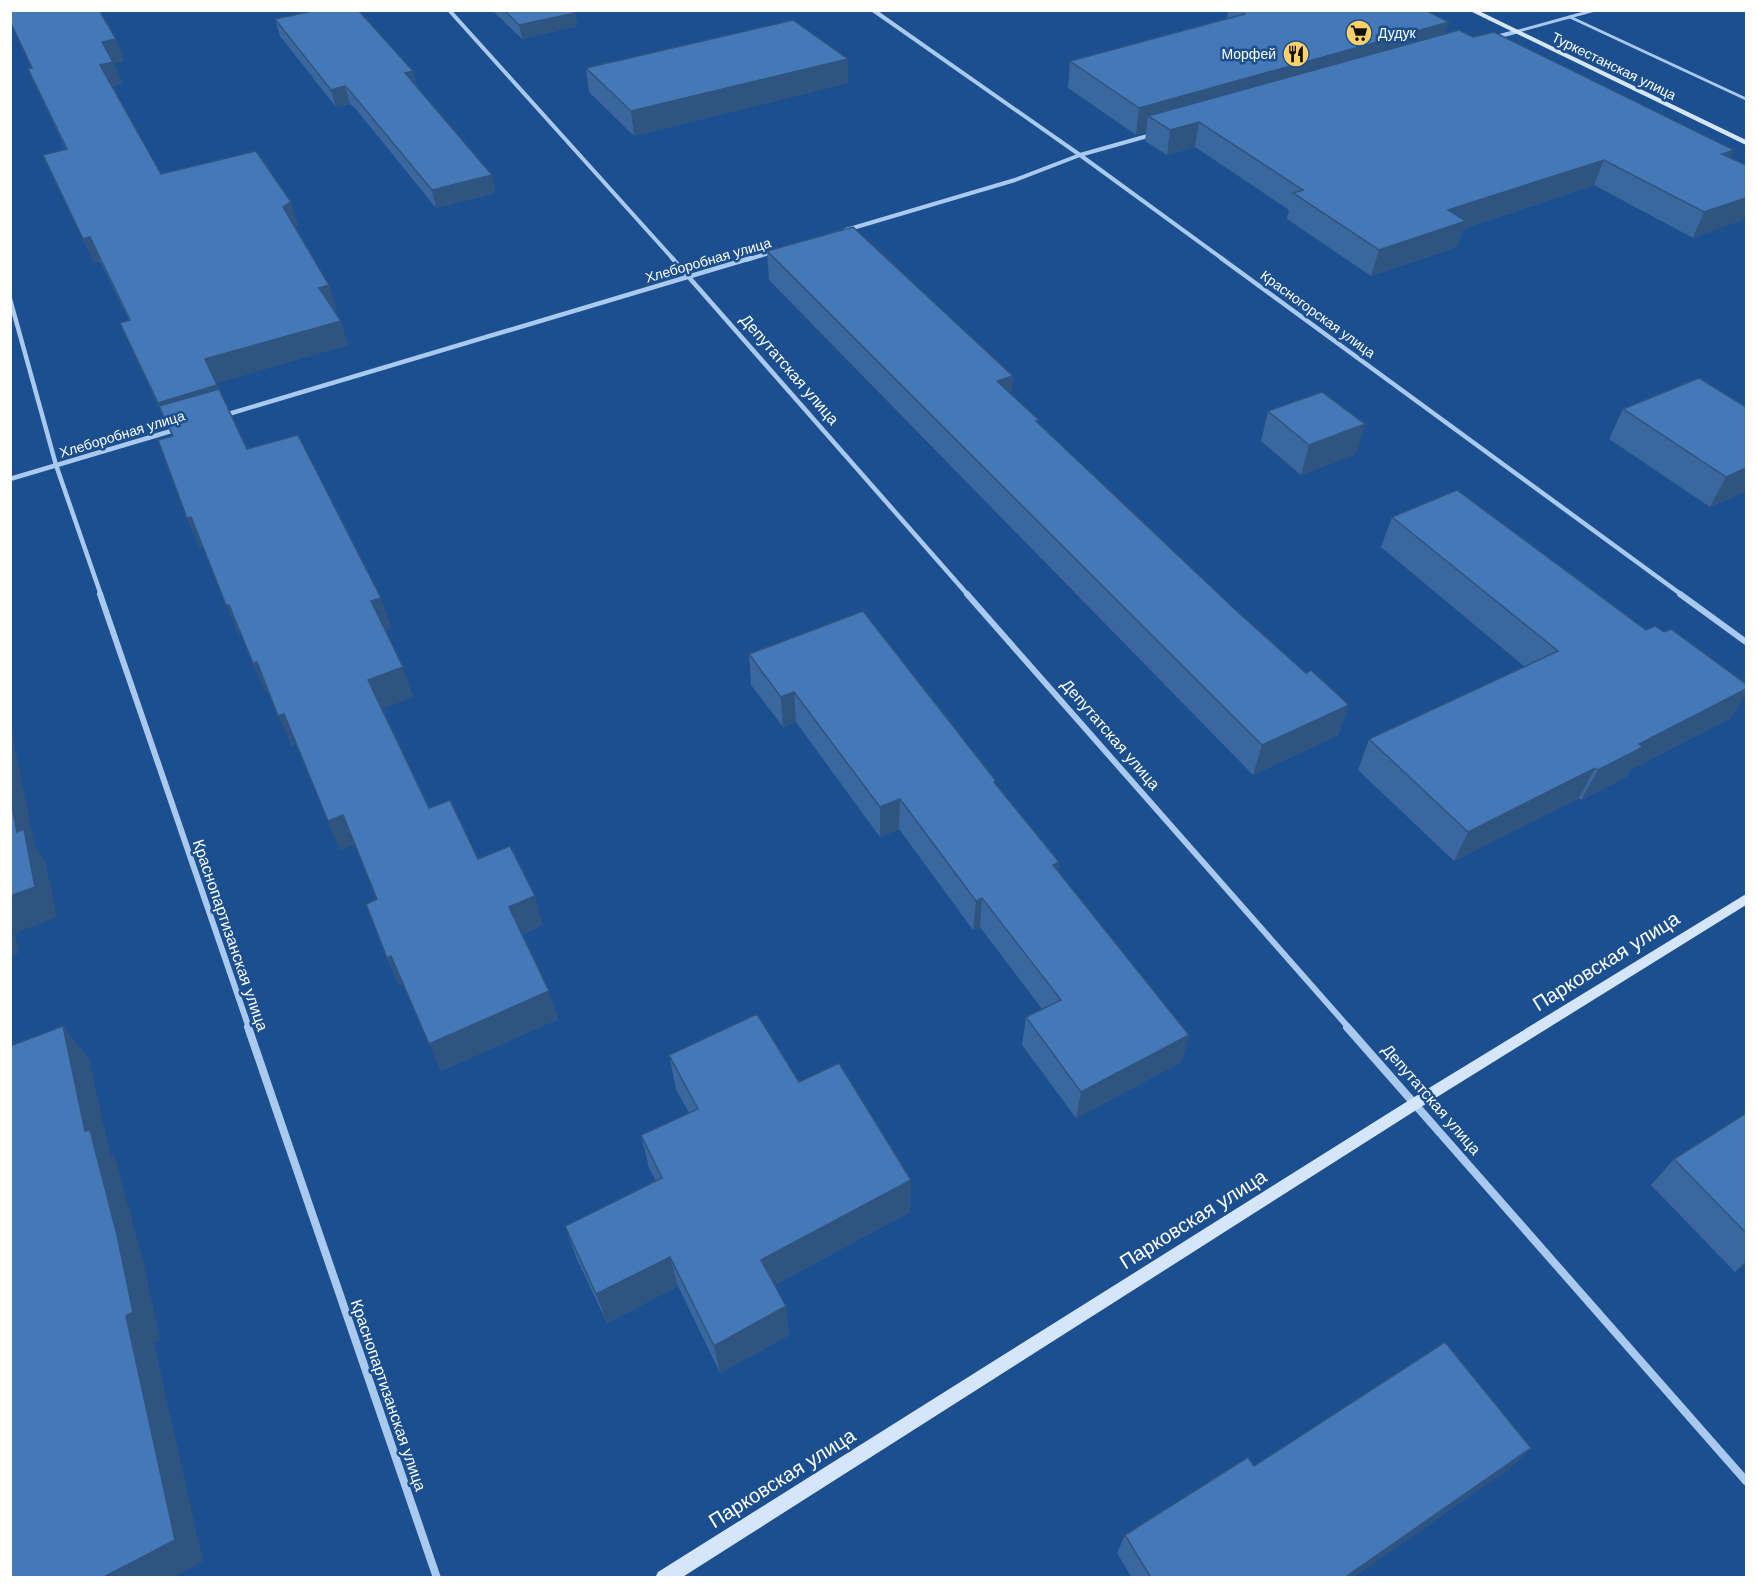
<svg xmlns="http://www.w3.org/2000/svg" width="1757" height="1588" viewBox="0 0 1757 1588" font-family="Helvetica,sans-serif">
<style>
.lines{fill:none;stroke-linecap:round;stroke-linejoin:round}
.lane{stroke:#a9c9ee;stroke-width:3}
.street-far3{stroke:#a9c9ee;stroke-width:4}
.street-far2{stroke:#a9c9ee;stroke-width:4.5}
.street-far1{stroke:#a9c9ee;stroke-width:6}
.street{stroke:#a9c9ee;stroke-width:8}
.secondary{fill:#d6e6fa;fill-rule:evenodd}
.wall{fill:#3a679d}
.shaded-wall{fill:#305480}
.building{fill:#4478b7;stroke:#305480;stroke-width:1.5}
.labels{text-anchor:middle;stroke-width:5;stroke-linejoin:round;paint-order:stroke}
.far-poi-label{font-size:14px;fill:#fff;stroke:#1b4f8f;text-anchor:start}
.far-street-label{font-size:14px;fill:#fff;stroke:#1b4f8f}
.street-label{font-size:16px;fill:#fff;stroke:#1b4f8f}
.near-street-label{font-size:20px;fill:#fff;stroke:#1b4f8f}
</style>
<rect width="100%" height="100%" fill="#1b4f8f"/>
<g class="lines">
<g class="lane">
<polyline points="1570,17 1746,99"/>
<polyline points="1515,32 1595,10"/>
</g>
<g class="street-far3">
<polyline points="449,10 674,260"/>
<polyline points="873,10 1080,155 1224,260"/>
<polyline points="1496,37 1515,32"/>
<polyline points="846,230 1015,180 1080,155 1151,135"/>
<polyline points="746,260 773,252"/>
</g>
<g class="street-far2">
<polyline points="672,258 968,595"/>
<polyline points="1221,258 1682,595"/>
<polyline points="10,299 56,465 101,595"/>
<polyline points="225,415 751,258"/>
<polyline points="10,479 178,429"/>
</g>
<g class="street-far1">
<polyline points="100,594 249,1028"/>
<polyline points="967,594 1349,1028"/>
<polyline points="1680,594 1746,642"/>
</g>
<g class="street">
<polyline points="248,1027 437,1578"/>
<polyline points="1347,1027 1746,1481"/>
</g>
<g class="secondary">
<polygon points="1468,10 1477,10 1746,140 1746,145"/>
<polygon points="1746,894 1746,905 1421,1107 681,1578 655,1578 658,1572 1411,1099"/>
</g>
</g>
<g class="wall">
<polygon points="10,10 116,39 124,61 114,63 122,83 112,86 161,174 298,225 295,227 329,285 336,309 334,310 348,345 216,383 247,449 381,598 391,628 385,630 413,697 381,709 429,808 543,925 522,934 558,1019 441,1071 403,984 399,985 387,958 377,899 355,844 340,850 296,744 292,746 269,692 266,693 241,635 239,635 203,547 200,548 187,518 172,436 120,323 129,320 100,261 94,262 43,155 66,150 28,69 32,68 10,22"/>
<polygon points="492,10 572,10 575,13 577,26 522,39"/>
<polygon points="1228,10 1425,10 1449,22 1445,34 1473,37 1734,150 1693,238 1594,185 1463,229 1457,247 1371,276 1287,219 1289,210 1195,147 1167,155 1145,141 1146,132 1136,135 1068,88 1070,61 1227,18"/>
<polygon points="275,19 413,71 417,88 492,175 495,193 436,208 355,108 350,104 336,107 280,36"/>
<polygon points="586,68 848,83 634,136 589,92"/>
<polygon points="767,251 1013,376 1011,394 1338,735 1253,775 769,280"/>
<polygon points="1699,378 1746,491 1710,507 1609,439 1623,409"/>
<polygon points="1268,411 1356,454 1301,475 1261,441"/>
<polygon points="1392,517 1731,718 1630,770 1626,777 1581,800 1579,798 1454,861 1358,770 1369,739 1525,667 1381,547"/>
<polygon points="749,654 996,785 1059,862 1058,871 1189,1035 1181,1062 1076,1118 1022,1045 1026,1017 1042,1009 980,927 973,930 899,829 880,837 796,722 783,727 751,685"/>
<polygon points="669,1055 799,1082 911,1180 910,1212 774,1285 789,1335 720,1373 678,1286 607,1323 576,1257 565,1226 656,1181 649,1168 641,1135 689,1113 676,1089"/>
<polygon points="1746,1113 1746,1264 1735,1272 1651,1185 1674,1159"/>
<polygon points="1531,1448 1510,1468 1352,1578 1132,1578 1117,1553 1125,1535 1254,1466"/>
</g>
<g class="shaded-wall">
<polygon points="575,13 577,26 522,39 519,25"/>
<polygon points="1449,22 1441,49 1148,116 1146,132 1136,135 1139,108"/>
<polygon points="116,39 124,61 114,63 122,83 108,86 100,65 102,42"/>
<polygon points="848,59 848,83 634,136 631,111"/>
<polygon points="413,71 417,88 405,73"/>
<polygon points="345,86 350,104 336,107 331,90"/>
<polygon points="1199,122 1195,147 1167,155 1170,130"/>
<polygon points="1734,150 1723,175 1722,154"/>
<polygon points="1604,160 1594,185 1463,229 1457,247 1371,276 1379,250 1448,210"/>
<polygon points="492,175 495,193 436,208 432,190"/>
<polygon points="1746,198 1746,219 1693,238 1704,212"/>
<polygon points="291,202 298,225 291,230 283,207"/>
<polygon points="90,237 100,261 94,262 83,239"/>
<polygon points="329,285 336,309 327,312 319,288"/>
<polygon points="341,321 348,345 215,384 205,359"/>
<polygon points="1013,376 1010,406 997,381"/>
<polygon points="217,385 227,410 159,406 168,427 158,403"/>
<polygon points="1365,424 1356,454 1301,475 1309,445"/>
<polygon points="1746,468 1746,491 1710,507 1726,477"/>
<polygon points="191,517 204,547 200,548 187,518"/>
<polygon points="381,598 391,628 381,631 371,601"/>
<polygon points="226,605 229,605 242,634 239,635"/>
<polygon points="257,662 270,692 266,693 253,663"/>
<polygon points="403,667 413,697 379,710 368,680"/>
<polygon points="1746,689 1746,694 1731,718 1630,770 1626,777 1581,800 1598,770 1639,744"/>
<polygon points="794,692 796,722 783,727 781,697"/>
<polygon points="1349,705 1338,735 1253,775 1262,745"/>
<polygon points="284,714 297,744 292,746 278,716"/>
<polygon points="10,724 35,846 45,860 57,917 15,933 19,953 10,956 10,896 17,832 10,796"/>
<polygon points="1595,768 1579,798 1454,861 1468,832"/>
<polygon points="900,799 899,829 880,837 880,807"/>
<polygon points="343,815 355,844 340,850 328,821"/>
<polygon points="1059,862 1054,891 1053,865"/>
<polygon points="535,896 543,925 518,935 509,907"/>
<polygon points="982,898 980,927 973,930 976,901"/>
<polygon points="391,956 404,984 399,985 387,958"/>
<polygon points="549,991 558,1019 441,1071 429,1044"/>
<polygon points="63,1026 89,1059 110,1153 116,1161 144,1264 160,1340 154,1343 203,1561 172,1578 102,1578 85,1131"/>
<polygon points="1189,1035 1181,1062 1076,1118 1081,1092"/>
<polygon points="911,1180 910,1212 766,1289 761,1260"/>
<polygon points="670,1257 678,1286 607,1323 596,1294"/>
<polygon points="1746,1261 1746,1264 1735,1272"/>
<polygon points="786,1306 789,1335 720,1373 714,1346"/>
<polygon points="1531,1448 1510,1468 1352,1578 1344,1578"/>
</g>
<g class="building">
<polygon points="10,10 99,10 116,39 102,42 113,62 100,65 161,174 256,151 291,202 283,207 329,285 319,288 341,321 205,359 217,385 158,403 120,323 130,320 90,237 83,239 43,155 67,149 28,69 32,68 10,21"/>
<polygon points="317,10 358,10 413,71 405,73 492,175 432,190 350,91 345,86 331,90 275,19"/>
<polygon points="504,10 572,10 575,13 519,25"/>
<polygon points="1239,10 1425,10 1449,22 1139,108 1070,61 1245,14"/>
<polygon points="793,20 848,59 631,111 586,68"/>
<polygon points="1459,30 1473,37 1494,32 1734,150 1722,154 1746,165 1746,198 1704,212 1604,160 1448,210 1466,221 1379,250 1293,193 1303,190 1199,122 1170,130 1148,116"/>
<polygon points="853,227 1013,376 997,381 1039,420 1036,421 1240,614 1306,673 1311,670 1349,705 1262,745 767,251"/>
<polygon points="1699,378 1746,407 1746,468 1726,477 1623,409"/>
<polygon points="219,389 247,449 298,435 381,598 371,601 403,667 368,680 429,808 450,800 478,859 510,846 535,896 509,907 549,991 429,1044 391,956 387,958 366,904 377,899 343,815 328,821 284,714 278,716 257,662 253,663 229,605 226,605 191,517 187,518 158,440 173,436 159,406"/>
<polygon points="1322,392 1365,424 1309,445 1268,411"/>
<polygon points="1457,490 1646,630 1655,626 1664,632 1671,629 1746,684 1746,689 1639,744 1643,747 1598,770 1595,768 1468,832 1369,739 1558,651 1392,517"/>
<polygon points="863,611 996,781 994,782 1059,862 1053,865 1189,1035 1081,1092 1026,1017 1061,1000 982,898 976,901 900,799 880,807 794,692 781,697 749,654"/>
<polygon points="10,796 17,832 24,829 35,887 10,896"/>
<polygon points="757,1014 799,1082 839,1063 911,1180 761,1260 786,1306 714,1346 670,1257 596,1294 565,1226 662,1178 641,1135 698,1109 669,1055"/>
<polygon points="63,1026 85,1131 90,1130 117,1235 133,1312 126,1316 175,1540 102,1578 10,1578 10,1046"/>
<polygon points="1746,1113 1746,1233 1674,1159"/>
<polygon points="1445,1342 1531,1448 1344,1578 1151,1578 1125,1535 1248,1457 1254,1466"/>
</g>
<defs>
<symbol id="supermarket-disc" viewBox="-11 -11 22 22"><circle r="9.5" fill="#ffd166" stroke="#1b4f8f"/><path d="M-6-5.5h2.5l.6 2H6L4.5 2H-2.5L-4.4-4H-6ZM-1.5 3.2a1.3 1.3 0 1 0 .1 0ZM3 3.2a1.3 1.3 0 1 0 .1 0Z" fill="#111"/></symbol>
<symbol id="restaurant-disc" viewBox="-11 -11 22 22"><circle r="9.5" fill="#ffd166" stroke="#1b4f8f"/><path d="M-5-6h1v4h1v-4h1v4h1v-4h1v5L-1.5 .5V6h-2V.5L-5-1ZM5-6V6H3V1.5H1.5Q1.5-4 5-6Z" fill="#111"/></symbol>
</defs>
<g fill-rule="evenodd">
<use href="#supermarket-disc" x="1344" y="18" width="30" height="30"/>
<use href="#restaurant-disc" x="1281" y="39" width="30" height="30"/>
</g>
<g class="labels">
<g class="far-poi-label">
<text x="1378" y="38">Дудук</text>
<text x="1276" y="59" text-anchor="end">Морфей</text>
</g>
<g class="far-street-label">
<text transform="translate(1614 66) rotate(26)" y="5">Туркестанская улица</text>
<text transform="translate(708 260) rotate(-16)" y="5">Хлеборобная улица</text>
<text transform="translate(1318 314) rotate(36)" y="5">Красногорская улица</text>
<text transform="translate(122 434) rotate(-17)" y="5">Хлеборобная улица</text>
</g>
<g class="street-label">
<text transform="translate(790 369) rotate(49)" y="6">Депутатская улица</text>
<text transform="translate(1111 734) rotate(49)" y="6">Депутатская улица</text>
<text transform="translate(231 935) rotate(71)" y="6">Краснопартизанская улица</text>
<text transform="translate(1432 1099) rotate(49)" y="6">Депутатская улица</text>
<text transform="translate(389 1395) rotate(71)" y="6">Краснопартизанская улица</text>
</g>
<g class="near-street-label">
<text transform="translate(1606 961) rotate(-32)" y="7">Парковская улица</text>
<text transform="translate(1193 1219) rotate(-32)" y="7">Парковская улица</text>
<text transform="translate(782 1478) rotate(-32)" y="7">Парковская улица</text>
</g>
</g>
<rect width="1757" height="1588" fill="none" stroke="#ffffff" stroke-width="24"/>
</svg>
